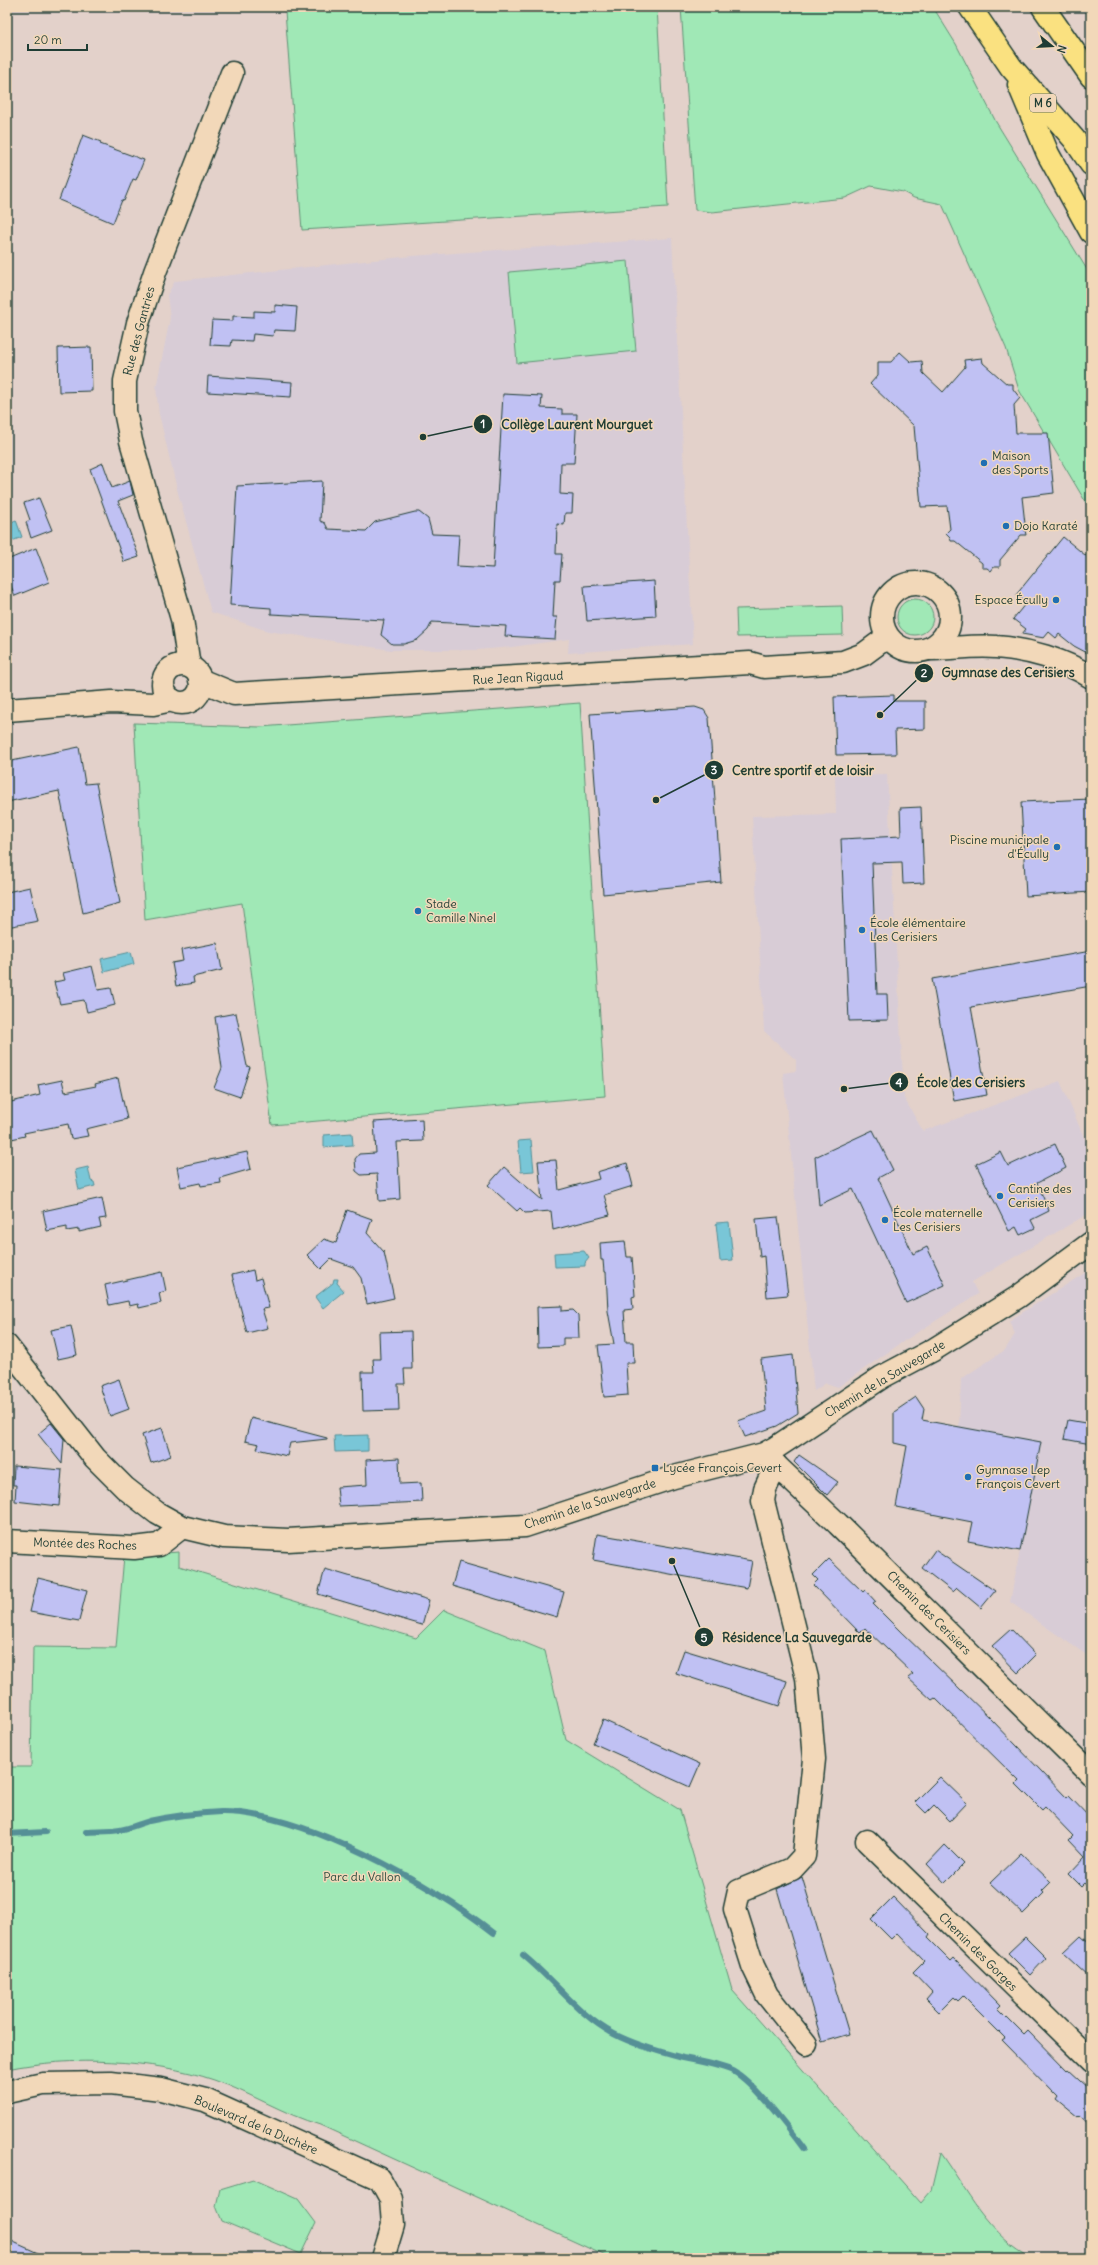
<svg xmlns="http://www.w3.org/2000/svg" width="1098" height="2265" viewBox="0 0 1098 2265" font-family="Delius,sans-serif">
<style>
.built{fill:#d8ccd6}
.green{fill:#a0e8b6;stroke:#609275}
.water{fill:#79c6d7;stroke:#558f96}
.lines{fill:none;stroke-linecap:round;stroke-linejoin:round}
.stream{stroke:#558f96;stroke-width:6}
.building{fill:#c0c1f3;stroke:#1f3d34}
.street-casing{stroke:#1f3d34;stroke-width:25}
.secondary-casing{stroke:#1f3d34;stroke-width:25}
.highway-casing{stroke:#1f3d34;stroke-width:25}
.street{stroke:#f2d8b9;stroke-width:22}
.secondary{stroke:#f2d8b9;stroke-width:22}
.highway{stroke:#fae180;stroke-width:22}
.poi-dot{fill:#1f6fb2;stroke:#f2d8b9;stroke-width:1.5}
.labels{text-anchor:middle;stroke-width:3;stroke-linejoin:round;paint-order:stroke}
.shield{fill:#f2d8b9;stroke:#5e6c5c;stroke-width:1}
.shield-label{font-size:11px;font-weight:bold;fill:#1f3d34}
.street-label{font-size:12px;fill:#1f3d34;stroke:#f2d8b9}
.poi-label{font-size:12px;fill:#1f3d34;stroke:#f2d8b9;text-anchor:start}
.park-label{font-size:12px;fill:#2c4e41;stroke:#f2d8b9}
.leader{fill:none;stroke:#1f3d34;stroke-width:1.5}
.callout-dot{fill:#1f3d34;stroke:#f2d8b9;stroke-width:1.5}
.mark-label{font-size:12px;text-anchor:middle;font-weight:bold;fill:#fff}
.callout-label{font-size:13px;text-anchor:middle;font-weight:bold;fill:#1f3d34;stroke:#f2d8b9;stroke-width:3;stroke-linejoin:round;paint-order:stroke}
</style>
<rect width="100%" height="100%" fill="#e3d1ca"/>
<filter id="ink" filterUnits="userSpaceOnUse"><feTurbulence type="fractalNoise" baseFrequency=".025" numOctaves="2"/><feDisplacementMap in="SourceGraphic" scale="8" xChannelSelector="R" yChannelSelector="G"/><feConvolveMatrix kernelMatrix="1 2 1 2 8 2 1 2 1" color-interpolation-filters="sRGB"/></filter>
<g filter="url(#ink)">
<g class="built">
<polygon points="672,238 693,644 568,653 569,639 512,647 477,650 391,650 268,631 211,612 177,489 159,414 156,388 170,318 167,295 175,281 412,256"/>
<polygon points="887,774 904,1098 923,1131 1060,1081 1091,1154 1091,1212 972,1282 978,1294 904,1341 838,1387 826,1383 814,1391 783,1073 796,1071 796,1060 764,1031 752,816 836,814 835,775"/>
<polygon points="1091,1269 1091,1658 1010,1602 1041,1443 959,1427 961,1379 1005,1350 1015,1334 1009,1321"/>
</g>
<g class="green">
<polygon points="348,7 657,7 668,207 302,230 285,11"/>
<polygon points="681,7 933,7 956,44 996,122 1091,276 1091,511 1019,390 1006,348 942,204 914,198 903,192 871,186 845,198 712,212 695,210"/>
<polygon points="628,261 636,351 517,363 509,272"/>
<circle cx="915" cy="617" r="18"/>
<polygon points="842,606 843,635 737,637 736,609"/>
<polygon points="580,703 605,1096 272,1125 242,903 145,920 134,723 260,727"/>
<path d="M 179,1552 L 179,1566 L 416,1638 L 444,1610 L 545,1651 L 566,1740 L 680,1810 L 732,1990 L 921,2203 L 931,2191 L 940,2153 C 967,2190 989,2238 1033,2258 L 610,2258 L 320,2125 C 283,2114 251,2093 214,2080 C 153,2059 70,2056 7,2069 L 7,1767 L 31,1767 L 33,1647 L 116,1648 L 124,1556 Z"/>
<polygon points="253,2179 298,2199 316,2223 301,2254 222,2221 216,2206 220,2189"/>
</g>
<g class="water">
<polygon points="16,520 22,537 7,543 7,524"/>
<polygon points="131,952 134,964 104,972 101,959"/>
<polygon points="352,1133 353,1145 324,1147 324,1135"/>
<polygon points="531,1140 534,1171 521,1172 518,1141"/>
<polygon points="88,1167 91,1181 94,1182 95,1186 79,1190 75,1170"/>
<polygon points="729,1222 733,1260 720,1261 716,1223"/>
<polygon points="584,1251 589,1258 585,1263 585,1266 555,1267 554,1253"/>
<polygon points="334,1279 338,1279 337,1283 344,1291 323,1308 315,1297 333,1283"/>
<polygon points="368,1435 368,1451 335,1452 334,1436"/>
</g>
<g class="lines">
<g class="stream">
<path d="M 86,1832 C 97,1831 109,1832 120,1830 C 130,1828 139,1824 149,1821 C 172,1816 197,1813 221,1812 C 301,1811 432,1884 494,1933"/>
<polyline points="7,1834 46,1832"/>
<path d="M 523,1955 C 554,1980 579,2016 614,2034 C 635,2045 660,2052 683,2058 C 699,2061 717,2064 733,2071 C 754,2082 789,2129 804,2149"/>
</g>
</g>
<g class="building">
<polygon points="83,135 101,142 100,144 144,160 136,180 133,179 124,201 122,200 113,223 59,200"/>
<polygon points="275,305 297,307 295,331 274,330 273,336 253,334 252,341 232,340 231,346 210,345 212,320 233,321 233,316 254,317 254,311 275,312"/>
<polygon points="91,347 92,391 59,392 58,348"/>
<polygon points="900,352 911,362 922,361 923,373 943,392 965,367 964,360 982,358 983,363 1007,384 1013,384 1013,389 1020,398 1014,405 1016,433 1048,433 1054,493 1022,497 1025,524 1028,527 1025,530 1026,535 1021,535 1000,560 1000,567 994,567 991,571 987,568 982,568 982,563 955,541 951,541 950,537 946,533 950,529 947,506 921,507 914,426 870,384 878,375 878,362 891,362"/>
<polygon points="208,376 292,382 291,397 207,392"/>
<polygon points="503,394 542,396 541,408 562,409 562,414 577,414 574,463 561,463 560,494 573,495 572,513 565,513 564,525 557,524 556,554 562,554 560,580 555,580 553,617 557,617 555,639 505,636 506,626 432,622 428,630 417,640 404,644 392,644 381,635 384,620 271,614 271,608 230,605 237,486 322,481 320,521 325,523 328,529 366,531 375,522 415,512 419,512 428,519 432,534 459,535 457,566 493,568"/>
<polygon points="103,463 112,488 130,481 133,495 118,501 139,557 124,562 90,469"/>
<polygon points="39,498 52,530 31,538 26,522 30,520 24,503"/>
<polygon points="1063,537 1091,560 1091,655 1074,646 1059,634 1056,638 1049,632 1044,638 1022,634 1026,629 1013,619 1026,603 1016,595"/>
<polygon points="36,548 49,582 15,596 7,576 7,560"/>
<polygon points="654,581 656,616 587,621 584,586"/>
<polygon points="894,695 894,701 925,701 925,729 895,730 896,754 836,755 834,697"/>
<polygon points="695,707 704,710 709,718 721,882 603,894 590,714"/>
<polygon points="79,747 85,784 96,783 120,903 83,913 59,791 7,802 7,762"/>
<polygon points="1091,799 1091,892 1026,896 1021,802"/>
<polygon points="921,807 924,883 903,884 902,862 872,863 877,994 887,994 888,1020 849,1021 841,839 901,836 900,808"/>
<polygon points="30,887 38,921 7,927 7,892"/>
<polygon points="217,943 222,970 193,977 194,983 176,986 172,963 183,961 181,950"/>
<polygon points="1091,951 1091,986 971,1007 987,1095 954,1101 932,979"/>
<polygon points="92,966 98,990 111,988 115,1005 87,1012 84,1000 60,1004 54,982 65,980 63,973"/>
<polygon points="236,1013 247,1066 250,1067 240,1097 214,1088 222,1068 215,1017"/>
<polygon points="118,1078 127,1119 86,1129 88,1136 71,1139 68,1124 24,1133 25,1136 7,1140 7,1103 40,1095 38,1085 62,1080 65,1092 96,1086 95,1084"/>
<polygon points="422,1119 423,1141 397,1142 400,1199 379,1201 377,1174 361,1175 356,1171 355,1159 359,1154 376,1153 374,1122"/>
<polygon points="873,1130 893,1170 878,1178 913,1254 927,1247 945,1285 906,1303 853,1189 819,1205 815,1157"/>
<polygon points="1055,1144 1066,1168 1037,1183 1049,1211 1031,1220 1035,1228 1020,1235 1016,1227 1009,1231 976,1164 1001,1152 1008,1166"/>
<polygon points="247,1152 251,1169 220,1178 221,1183 201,1186 200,1183 181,1187 177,1167"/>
<polygon points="556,1160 559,1190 599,1179 597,1172 627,1163 633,1186 604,1195 610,1215 553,1230 551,1211 525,1213 520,1208 517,1211 488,1185 504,1167 542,1200 538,1161"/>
<polygon points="102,1198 106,1218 99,1219 101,1227 79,1232 79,1229 67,1231 67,1227 47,1231 43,1211"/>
<polygon points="347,1210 372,1219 367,1233 384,1252 394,1298 367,1304 361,1278 353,1267 331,1259 321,1269 307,1255 324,1239 336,1243"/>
<polygon points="778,1217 788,1295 767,1297 764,1256 760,1257 756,1219"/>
<polygon points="625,1241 627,1257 632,1257 635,1296 632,1297 633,1309 624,1310 626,1342 633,1342 634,1363 626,1363 628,1395 604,1397 598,1345 614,1344 608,1311 606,1272 604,1272 603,1260 601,1260 600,1243"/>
<polygon points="253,1270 255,1280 261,1278 269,1308 262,1309 268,1328 247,1333 232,1275"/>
<polygon points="162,1272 166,1291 159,1293 161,1303 139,1308 138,1304 129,1306 128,1301 109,1305 105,1285"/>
<polygon points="562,1306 562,1311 573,1310 578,1315 579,1338 563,1338 563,1346 538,1347 537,1307"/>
<polygon points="71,1326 77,1355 58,1359 51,1330"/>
<polygon points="411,1331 412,1369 404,1369 405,1384 398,1384 399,1410 363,1411 362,1372 374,1372 373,1359 380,1359 379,1332"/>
<polygon points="793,1355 798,1413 777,1426 745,1437 738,1421 766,1411 761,1359"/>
<polygon points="119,1379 129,1409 110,1416 100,1386"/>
<polygon points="916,1397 924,1409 922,1420 1041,1442 1020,1551 968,1541 972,1522 896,1507 907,1446 894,1443 894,1412"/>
<polygon points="251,1418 327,1438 327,1439 290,1443 287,1456 257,1449 259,1444 245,1441"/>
<polygon points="1068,1420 1091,1424 1091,1444 1064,1439"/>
<polygon points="51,1423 64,1439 62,1464 38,1434"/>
<polygon points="162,1428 171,1456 151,1463 142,1435"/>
<polygon points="799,1455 838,1482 827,1495 794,1462"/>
<polygon points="399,1458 400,1484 421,1483 422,1502 339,1506 337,1487 367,1485 366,1460"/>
<polygon points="14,1466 62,1470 59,1506 15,1501 16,1485 13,1485"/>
<polygon points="597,1534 752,1561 747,1588 593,1560"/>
<polygon points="935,1550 995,1591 981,1608 957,1588 953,1592 922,1568"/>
<polygon points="829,1559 863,1592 865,1590 876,1602 873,1604 900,1631 991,1719 1067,1798 1069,1796 1091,1819 1091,1890 1084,1883 1081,1886 1069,1874 1085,1857 1069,1840 1073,1836 1045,1807 1042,1810 1016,1784 1019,1781 935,1698 932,1700 908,1678 913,1674 865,1628 860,1633 813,1585 818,1580 813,1575"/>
<polygon points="459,1562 564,1592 557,1617 452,1586"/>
<polygon points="325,1569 429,1600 422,1625 318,1594"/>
<polygon points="38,1578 87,1590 79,1621 30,1612"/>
<polygon points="1011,1629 1036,1655 1018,1673 992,1646"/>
<polygon points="684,1650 787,1681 779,1706 676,1673"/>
<polygon points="603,1720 700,1764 690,1787 593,1743"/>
<polygon points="940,1777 967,1803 950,1821 934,1805 926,1813 915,1802"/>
<polygon points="945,1845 964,1864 945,1883 927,1864"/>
<polygon points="1021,1853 1051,1882 1042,1891 1044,1893 1023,1914 990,1883"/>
<polygon points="802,1877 849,2034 822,2042 777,1889"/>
<polygon points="893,1897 930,1935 928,1938 951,1961 954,1958 1001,2006 998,2009 1024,2035 1028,2031 1067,2071 1068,2070 1091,2091 1091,2126 1079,2115 1077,2117 1054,2098 1056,2095 1002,2040 1005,2038 963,1996 958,2001 954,1997 939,2012 926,1999 932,1992 913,1972 924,1961 897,1933 891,1939 871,1919"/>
<polygon points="1081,1936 1091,1945 1091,1979 1063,1953"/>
<polygon points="1025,1937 1046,1958 1030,1975 1008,1953"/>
<polygon points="7,2239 49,2258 7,2258"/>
</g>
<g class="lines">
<defs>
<g id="street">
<circle cx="182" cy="684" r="19"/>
<polyline points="189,666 182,619 131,441 125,411 125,381 138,323 155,272 232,73"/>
<polyline points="200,680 234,694 750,663 764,667 843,662 864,654 887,637"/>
<polyline points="7,710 112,702 153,704 172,700"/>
<polyline points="766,1456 838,1524 1091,1774"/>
<polyline points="776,1465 765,1489 763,1501 807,1678 814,1759 804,1856 792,1869 739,1891 735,1909 753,1966 767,1995 806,2044"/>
<polyline points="7,1541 134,1548 159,1545 182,1527"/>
<polyline points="867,1841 1091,2061"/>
<polyline points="7,2092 43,2084 111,2083 161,2089 205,2100 380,2179 391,2199 393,2225 383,2258"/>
</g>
<g id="secondary">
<circle cx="916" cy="617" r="34"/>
<path d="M 928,649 C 950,649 974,645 996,647 C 1028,649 1064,660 1091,677"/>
<polyline points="7,1346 95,1458 125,1488 157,1513 182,1527 224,1537 288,1540 525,1526 674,1477 764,1454 775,1448 882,1377 933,1350 1018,1297 1091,1243"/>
</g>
<g id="highway">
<polyline points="970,7 1011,67 1074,139 1091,164"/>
<polyline points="1043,7 1091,76"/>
<polyline points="1019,85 1048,154 1091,232"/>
</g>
</defs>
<use href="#street" class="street-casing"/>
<use href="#secondary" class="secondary-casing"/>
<use href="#highway" class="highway-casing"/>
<use href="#street" class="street"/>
<use href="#secondary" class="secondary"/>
<use href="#highway" class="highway"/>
</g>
</g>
<g class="poi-dot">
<circle cx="984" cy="463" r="4"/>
<circle cx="1006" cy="526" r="4"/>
<circle cx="1056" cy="600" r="4"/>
<circle cx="1057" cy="847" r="4"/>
<circle cx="418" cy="911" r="4"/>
<circle cx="862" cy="930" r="4"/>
<circle cx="1000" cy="1196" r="4"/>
<circle cx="885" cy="1220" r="4"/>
<rect x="651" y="1464" width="8" height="8" rx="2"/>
<circle cx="968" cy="1477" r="4"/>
</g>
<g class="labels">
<rect class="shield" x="1030" y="94" width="26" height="18" rx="3"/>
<g class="shield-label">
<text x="1043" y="107">M 6</text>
</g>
<g class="street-label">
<text transform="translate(139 331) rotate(-75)" y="4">Rue des Gantries</text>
<text transform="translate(518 678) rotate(-3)" y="4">Rue Jean Rigaud</text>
<text transform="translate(885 1379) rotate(-31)" y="4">Chemin de la Sauvegarde</text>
<text transform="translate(590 1504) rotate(-18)" y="4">Chemin de la Sauvegarde</text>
<text transform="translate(85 1544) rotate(2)" y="4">Montée des Roches</text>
<text transform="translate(929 1613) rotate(45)" y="4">Chemin des Cerisiers</text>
<text transform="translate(978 1952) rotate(45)" y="4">Chemin des Gorges</text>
<text transform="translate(256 2125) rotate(23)" y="4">Boulevard de la Duchère</text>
</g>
<g class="poi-label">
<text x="992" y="460">Maison<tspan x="992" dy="14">des Sports</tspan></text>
<text x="1014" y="530">Dojo Karaté</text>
<text x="1048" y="604" text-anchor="end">Espace Écully</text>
<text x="1049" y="844" text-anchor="end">Piscine municipale<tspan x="1049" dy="14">d'Écully</tspan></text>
<text x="426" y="908">Stade<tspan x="426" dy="14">Camille Ninel</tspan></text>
<text x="870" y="927">École élémentaire<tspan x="870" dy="14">Les Cerisiers</tspan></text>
<text x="1008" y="1193">Cantine des<tspan x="1008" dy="14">Cerisiers</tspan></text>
<text x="893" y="1217">École maternelle<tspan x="893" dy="14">Les Cerisiers</tspan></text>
<text x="663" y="1472">Lycée François Cevert</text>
<text x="976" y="1474">Gymnase Lep<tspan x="976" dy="14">François Cevert</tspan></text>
</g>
<g class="park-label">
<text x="362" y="1881">Parc du Vallon</text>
</g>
</g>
<path class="leader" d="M423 437L483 424M880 715L924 673M656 800L714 770M844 1089L899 1082M672 1561L704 1637"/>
<g class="callout-dot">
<circle cx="423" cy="437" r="4"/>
<circle cx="880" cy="715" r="4"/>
<circle cx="656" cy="800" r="4"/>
<circle cx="844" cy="1089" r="4"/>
<circle cx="672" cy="1561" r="4"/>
<circle cx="483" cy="424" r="10"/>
<circle cx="924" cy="673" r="10"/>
<circle cx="714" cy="770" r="10"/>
<circle cx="899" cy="1082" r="10"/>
<circle cx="704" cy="1637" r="10"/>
</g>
<g class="mark-label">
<text x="483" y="428">1</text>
<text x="924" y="677">2</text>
<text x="714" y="774">3</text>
<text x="899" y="1087">4</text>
<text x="704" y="1642">5</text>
</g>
<g class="callout-label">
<text x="577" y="429">Collège Laurent Mourguet</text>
<text x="1008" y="677">Gymnase des Cerisiers</text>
<text x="803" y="775">Centre sportif et de loisir</text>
<text x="971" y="1087">École des Cerisiers</text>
<text x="797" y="1642">Résidence La Sauvegarde</text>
</g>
<rect width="1098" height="2265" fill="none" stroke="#f2d8b9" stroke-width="24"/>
<rect x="12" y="12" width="1074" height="2241" fill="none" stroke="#1f3d34" stroke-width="1.5" filter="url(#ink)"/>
<g transform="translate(1052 46) rotate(108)" stroke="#f2d8b9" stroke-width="3" paint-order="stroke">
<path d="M0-3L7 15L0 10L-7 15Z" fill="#1f3d34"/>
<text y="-6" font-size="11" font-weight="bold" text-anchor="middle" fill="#1f3d34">N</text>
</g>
<path d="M28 44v6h59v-6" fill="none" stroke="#1f3d34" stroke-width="2"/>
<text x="34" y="44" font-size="12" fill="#1f3d34" stroke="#f2d8b9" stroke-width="3" paint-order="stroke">20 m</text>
</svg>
